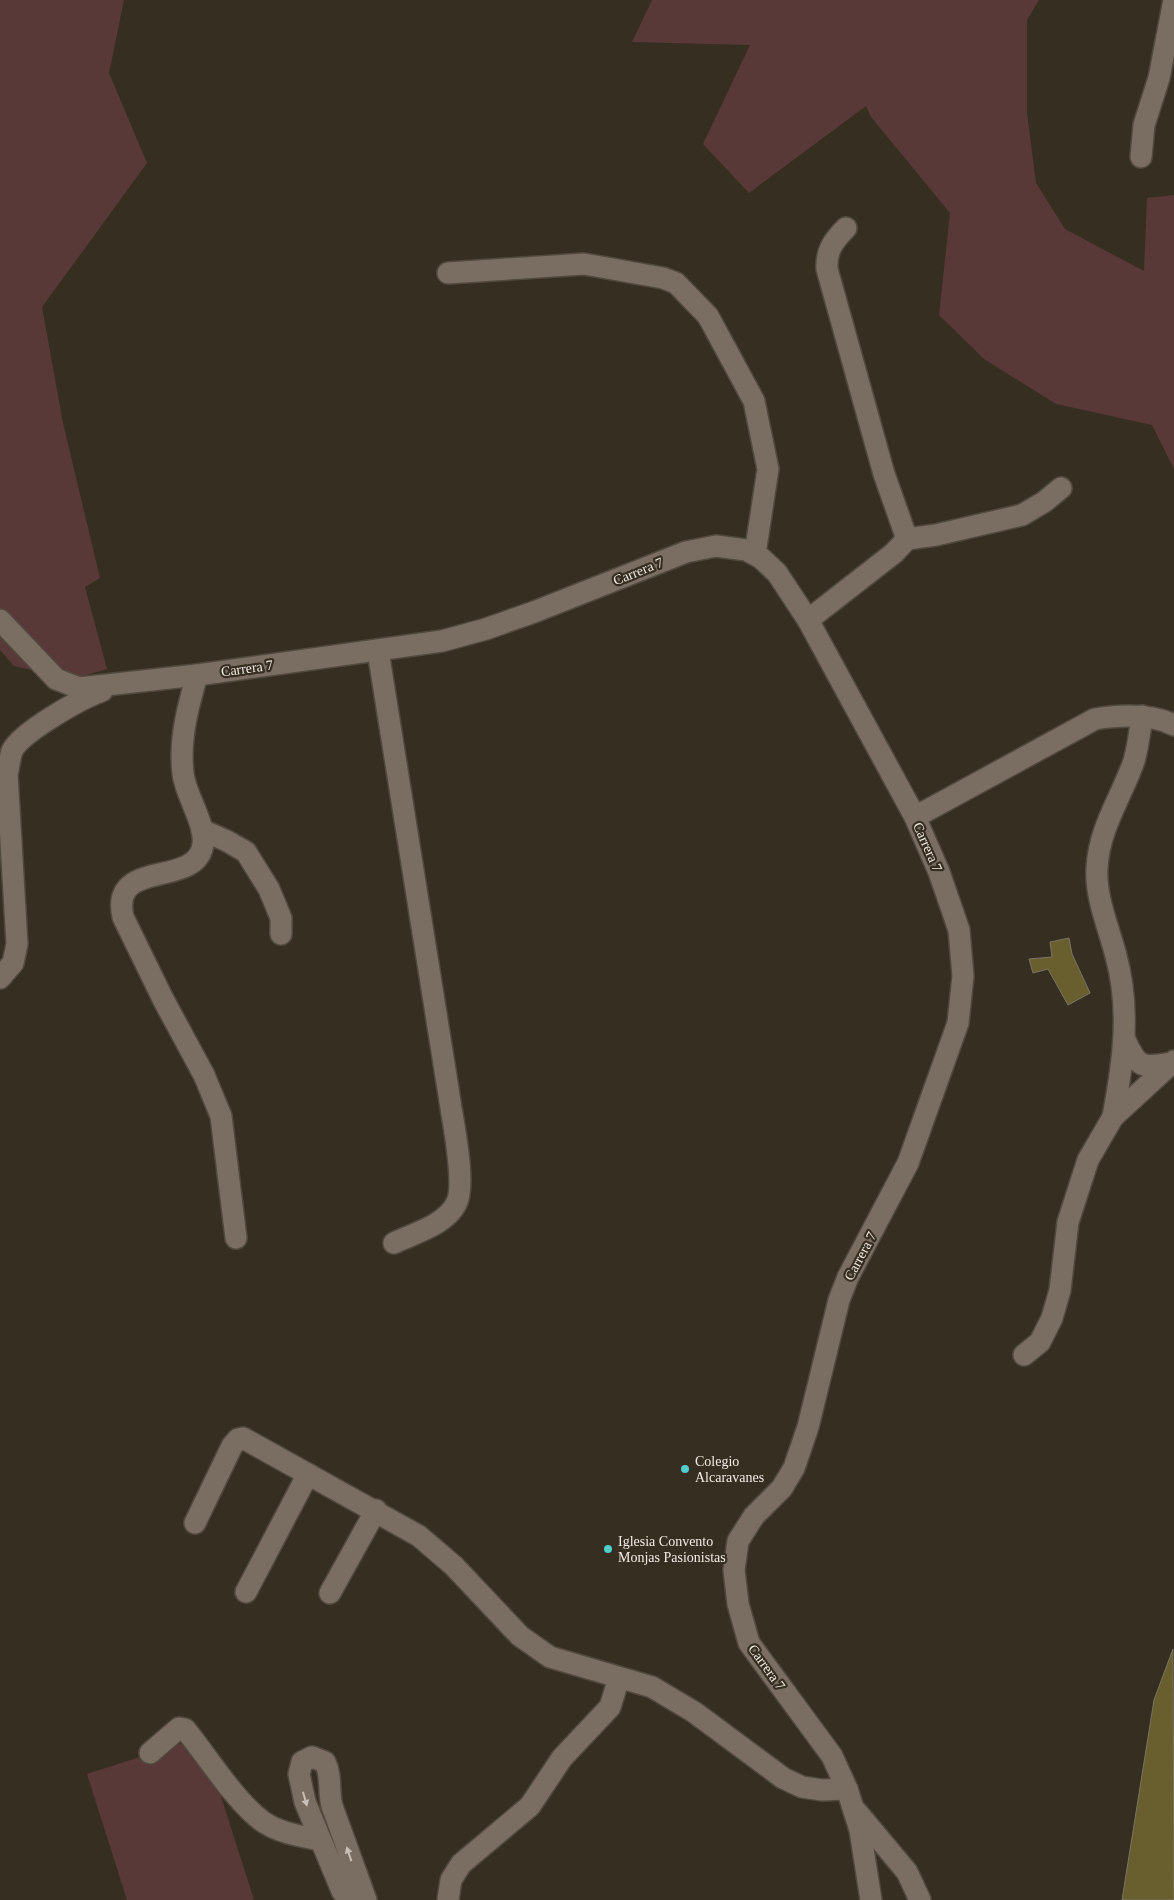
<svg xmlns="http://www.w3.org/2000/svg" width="1174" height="1900" viewBox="0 0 1174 1900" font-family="Georgia,serif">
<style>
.green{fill:#583937}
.building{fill:#695e2e;stroke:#797666}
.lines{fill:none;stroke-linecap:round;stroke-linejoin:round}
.minor-casing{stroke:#51493f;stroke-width:24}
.minor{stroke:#796e61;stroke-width:21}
.oneway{fill:#c8bfb6}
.poi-dot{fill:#52cdce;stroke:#372e22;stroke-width:2}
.labels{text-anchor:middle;stroke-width:4.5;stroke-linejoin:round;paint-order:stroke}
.street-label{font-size:14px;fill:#f2ebe4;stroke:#372e22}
.poi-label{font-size:14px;fill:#f2ebe4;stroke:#372e22;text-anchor:start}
</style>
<rect width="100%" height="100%" fill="#372e22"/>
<g class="green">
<polygon points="0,0 124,0 109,73 147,163 42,307 63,423 100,578 85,587 107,669 72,679 14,666 0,650"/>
<polygon points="652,0 1039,0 1027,20 1027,113 1036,183 1065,229 1144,271 1147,198 1174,195 1174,469 1152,425 1056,404 984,359 939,315 950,213 871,117 866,106 749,193 703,144 750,45 632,42"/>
<polygon points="202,1737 254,1900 127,1900 87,1774"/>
</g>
<g class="building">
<polygon points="1069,938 1072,954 1090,993 1068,1005 1048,969 1033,973 1029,959 1052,957 1050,942"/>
<polygon points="1173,1649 1174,1900 1122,1900 1154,1700"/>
</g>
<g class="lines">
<defs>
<g id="minor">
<polyline points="1141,157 1144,125 1159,78 1174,0"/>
<path d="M 846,228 C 833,241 826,251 827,269 L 884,474 L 907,539"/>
<polyline points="448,273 584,264 663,278 676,283 708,316 754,401 768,469 755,554"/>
<polyline points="0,620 56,679 79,688 197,675 442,641 486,629 534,612 686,552 716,546 746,550 761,558 777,573 808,620 915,817 939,872 959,930 963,976 958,1023 908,1163 848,1277 839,1300 808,1427 794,1468 782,1488 754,1516 738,1541 734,1570 738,1604 749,1643 832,1756 847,1789 860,1830 871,1900"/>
<polyline points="808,620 894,553 907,539 936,535 1022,515 1044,502 1061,488"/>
<path d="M 378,651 C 401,799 424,947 449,1095 C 452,1118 467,1185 456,1204 C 445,1225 415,1233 394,1243"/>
<path d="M 197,675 C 188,707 179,739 183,773 C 185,796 209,827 202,849 C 191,887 110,859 123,917 L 163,999 L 204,1075 L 221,1116 L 236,1238"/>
<path d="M 915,817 L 1095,719 C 1120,715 1150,713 1174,725"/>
<polyline points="202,830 227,841 246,852 269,889 281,918 281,934"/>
<path d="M 0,978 L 13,963 L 17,944 L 7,774 C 9,766 10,757 12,751 C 21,732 82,698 102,691"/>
<path d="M 1125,1040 C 1138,1068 1141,1068 1171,1063"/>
<path d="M 1113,1117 C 1123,1063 1131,1011 1116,956 C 1109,928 1095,897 1097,868 C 1099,828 1121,798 1134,761 C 1138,747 1140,731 1142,716"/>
<polyline points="1024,1355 1040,1342 1052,1318 1060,1290 1068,1222 1088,1160 1113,1117 1174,1061"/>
<polyline points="195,1523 232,1446 238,1439 243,1438 419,1536 454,1566 520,1636 550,1657 652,1687 694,1712 783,1778 802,1787 822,1790 847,1789"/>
<polyline points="246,1592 308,1474"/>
<polyline points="330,1593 376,1510"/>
<path d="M 150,1753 L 179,1728 L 185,1729 C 207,1756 235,1801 262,1821 C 279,1833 300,1836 320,1840"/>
<polyline points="856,1811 907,1872 920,1900"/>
<path d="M 350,1900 L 342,1891 L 305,1802 L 299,1774 L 302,1762 L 312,1757 L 325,1762 C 332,1776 328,1791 332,1806 L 366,1900"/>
<polyline points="448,1900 451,1880 461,1864 530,1806 562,1758 610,1707 619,1678"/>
</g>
</defs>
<use href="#minor" class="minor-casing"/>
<use href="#minor" class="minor"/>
</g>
<defs><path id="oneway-solid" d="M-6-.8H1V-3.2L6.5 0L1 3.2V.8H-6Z" transform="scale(1.25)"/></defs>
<g class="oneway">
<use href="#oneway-solid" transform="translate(305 1799) rotate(74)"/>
<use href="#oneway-solid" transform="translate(349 1854) rotate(-109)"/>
</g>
<g class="poi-dot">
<circle cx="685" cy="1469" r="5"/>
<circle cx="608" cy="1549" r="5"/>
</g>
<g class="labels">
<g class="street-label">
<text transform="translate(638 571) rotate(-22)" y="5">Carrera 7</text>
<text transform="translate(247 668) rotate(-8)" y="5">Carrera 7</text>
<text transform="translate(928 847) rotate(66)" y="5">Carrera 7</text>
<text transform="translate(860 1256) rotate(-62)" y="5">Carrera 7</text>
<text transform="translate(767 1667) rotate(54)" y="5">Carrera 7</text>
</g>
<g class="poi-label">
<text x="695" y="1466">Colegio<tspan x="695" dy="16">Alcaravanes</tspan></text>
<text x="618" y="1546">Iglesia Convento<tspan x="618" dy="16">Monjas Pasionistas</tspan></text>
</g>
</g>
</svg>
